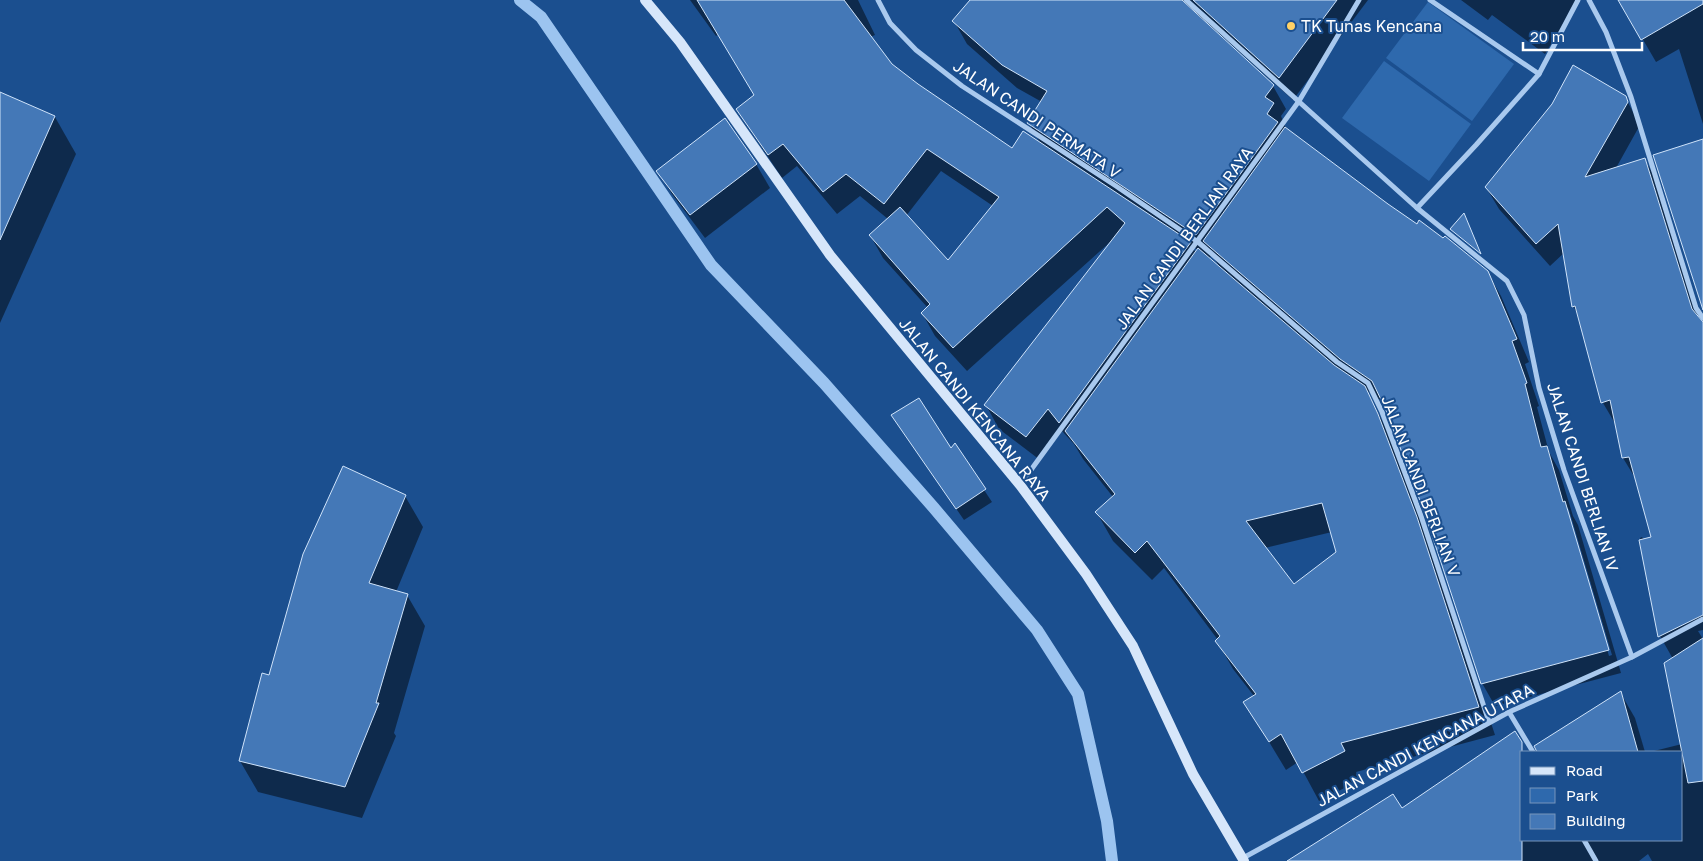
<svg xmlns="http://www.w3.org/2000/svg" width="1703" height="861" viewBox="0 0 1703 861" font-family="'Golos Text',sans-serif">
<style>
.green{fill:#2e69ad}
.shadow{fill:#0007;fill-rule:evenodd}
.lines{fill:none;stroke-linecap:round;stroke-linejoin:round}
.stream{stroke:#9cc4f0;stroke-width:12}
.building{fill:#4478b7;stroke:#cfe3fa;fill-rule:evenodd}
.street{stroke:#a9c9ee;stroke-width:5}
.secondary{stroke:#d6e6fa;stroke-width:10}
.poi-dot{fill:#ffd166;stroke:#1b4f8f;stroke-width:2}
.labels{text-anchor:middle;stroke-width:4;stroke-linejoin:round;paint-order:stroke}
.poi-label{font-size:16px;fill:#fff;stroke:#1b4f8f;text-anchor:start}
.street-label{font-size:16px;fill:#fff;stroke:#1b4f8f}
</style>
<rect width="100%" height="100%" fill="#1b4f8f"/>
<g class="green">
<polygon points="1428,2 1514,64 1472,121 1386,58"/>
<polygon points="1384,61 1471,124 1429,181 1342,118"/>
</g>
<g class="shadow">
<path d="M 690,0 L 858,0 L 875,35 L 870,37 L 891,65 L 917,85 L 1012,150 L 1041,144 L 1029,123 L 1042,102 L 1017,88 L 967,44 L 954,21 L 972,0 L 1368,0 L 1293,100 L 1203,19 L 1200,20 L 1273,86 L 1286,109 L 1281,116 L 1286,129 L 1387,205 L 1487,272 L 1501,296 L 1529,362 L 1525,364 L 1539,406 L 1537,407 L 1549,452 L 1559,470 L 1573,516 L 1578,525 L 1621,673 L 1495,706 L 1482,683 L 1426,514 L 1383,402 L 1365,389 L 1394,443 L 1433,547 L 1495,735 L 1356,772 L 1360,780 L 1319,801 L 1298,762 L 1286,770 L 1245,702 L 1254,696 L 1233,669 L 1217,641 L 1218,640 L 1164,568 L 1152,580 L 1113,541 L 1097,513 L 1113,497 L 1083,459 L 1074,444 L 1062,431 L 1040,460 L 999,429 L 986,405 L 1119,234 L 967,371 L 935,336 L 922,313 L 928,308 L 883,258 L 870,235 L 888,219 L 860,196 L 837,214 L 797,166 L 782,178 L 737,110 L 756,96 L 719,34 L 716,36 ZM 941,171 L 993,206 L 948,262 L 906,216 ZM 1191,245 L 1198,250 L 1196,253 ZM 1212,254 L 1220,268 L 1209,259 ZM 1566,506 L 1569,510 L 1612,655 L 1609,656 ZM 1332,532 L 1338,553 L 1294,586 L 1265,548 Z"/>
<polygon points="1461,0 1578,0 1545,54 1492,15 1488,20"/>
<polygon points="1620,0 1703,0 1703,124 1679,49 1656,62"/>
<polygon points="0,93 55,117 76,154 0,323"/>
<polygon points="1625,97 1640,125 1616,168 1644,159 1658,182 1701,322 1703,322 1703,630 1698,631 1703,639 1703,861 1652,861 1648,854 1639,861 1289,861 1402,810 1522,840 1682,840 1682,752 1650,752 1682,744 1673,659 1660,636 1640,538 1642,537 1644,540 1652,538 1637,481 1623,458 1616,425 1603,403 1579,316 1573,306 1564,253 1550,266 1499,209 1486,187"/>
<polygon points="756,164 770,188 705,238 672,194 658,171"/>
<polygon points="900,427 951,450 955,446 992,502 964,520"/>
<polygon points="405,496 423,527 396,592 407,595 425,626 394,733 396,736 362,818 258,792 240,761 270,676"/>
<polygon points="1620,692 1635,718 1645,752 1538,752"/>
</g>
<g class="lines">
<polyline class="stream" points="520,0 541,17 711,265 824,383 934,508 1037,630 1078,694 1107,821 1112,861"/>
</g>
<g class="building">
<polygon points="697,0 844,0 892,64 918,84 1012,148 1023,131 1191,242 1059,423 1048,409 1026,437 984,405 1125,223 1107,207 953,348 921,313 930,304 869,235 900,207 948,260 999,197 927,149 884,204 846,174 823,192 783,144 768,155 736,109 754,95"/>
<polygon points="970,0 1182,0 1274,85 1265,97 1274,103 1267,114 1278,122 1196,235 1027,123 1047,91 1002,65 952,21"/>
<polygon points="1193,0 1337,0 1279,78"/>
<polygon points="1618,0 1703,0 1703,4 1641,40"/>
<polygon points="1573,65 1626,96 1628,102 1585,177 1645,158 1692,309 1703,322 1703,615 1658,637 1639,540 1651,537 1629,457 1622,458 1610,400 1601,403 1575,306 1572,307 1558,224 1536,244 1485,187 1552,104"/>
<polygon points="0,92 55,116 0,240"/>
<polygon points="725,118 757,164 690,215 656,171"/>
<polygon points="1285,127 1388,204 1417,224 1419,220 1443,238 1445,236 1488,271 1517,339 1512,341 1527,383 1525,384 1541,447 1547,446 1563,502 1565,501 1609,650 1481,684 1425,514 1386,410 1372,381 1340,359 1203,241"/>
<polygon points="1703,139 1703,310 1653,155"/>
<polygon points="1464,213 1481,254 1450,229"/>
<path d="M 1198,248 L 1334,365 L 1365,386 L 1378,414 L 1417,517 L 1479,707 L 1341,743 L 1345,751 L 1302,773 L 1281,734 L 1269,742 L 1243,702 L 1256,694 L 1215,641 L 1220,636 L 1147,541 L 1135,553 L 1095,512 L 1115,494 L 1065,431 ZM 1322,503 L 1336,552 L 1294,584 L 1246,521 Z"/>
<polygon points="919,398 951,448 955,443 986,489 956,509 891,415"/>
<polygon points="343,466 406,495 369,583 408,594 376,703 379,703 345,787 239,761 262,673 269,675 303,554"/>
<polygon points="1703,638 1703,781 1688,783 1664,663"/>
<polygon points="1621,691 1638,752 1537,752 1534,746"/>
<polygon points="1515,731 1522,742 1522,861 1287,861 1393,794 1402,808"/>
</g>
<g class="lines">
<g class="street">
<polyline points="878,0 890,23 916,50 962,86 1116,186 1198,242 1337,362 1368,383 1382,412 1421,516 1489,722"/>
<polyline points="1186,0 1417,208 1507,281 1524,315 1539,388 1564,470 1632,657"/>
<polyline points="1430,0 1539,74"/>
<polyline points="1589,0 1606,32 1631,97 1696,308 1703,318"/>
<polyline points="1417,208 1476,145 1539,74 1578,0"/>
<polyline points="1020,485 1299,101 1359,0"/>
<polyline points="1509,712 1533,752"/>
<polyline points="1584,840 1596,861"/>
<polyline points="1243,858 1509,712 1632,657 1703,619"/>
</g>
<polyline class="secondary" points="645,0 680,42 830,255 1020,485 1086,574 1133,646 1193,774 1244,861"/>
</g>
<circle class="poi-dot" cx="1291" cy="26" r="5"/>
<g class="labels">
<g class="poi-label">
<text x="1301" y="32">TK Tunas Kencana</text>
</g>
<g class="street-label">
<text transform="translate(1037 119) rotate(34)" y="6">JALAN CANDI PERMATA V</text>
<text transform="translate(1184 238) rotate(-54)" y="6">JALAN CANDI BERLIAN RAYA</text>
<text transform="translate(975 409) rotate(51)" y="6">JALAN CANDI KENCANA RAYA</text>
<text transform="translate(1583 477) rotate(72)" y="6">JALAN CANDI BERLIAN IV</text>
<text transform="translate(1421 486) rotate(69)" y="6">JALAN CANDI BERLIAN V</text>
<text transform="translate(1425 745) rotate(-28)" y="6">JALAN CANDI KENCANA UTARA</text>
</g>
</g>
<rect x="1520" y="751" width="162" height="90" fill="#1b4f8f" stroke="#7695bc"/>
<rect x="1530" y="767" width="25" height="8" fill="#d6e6fa" stroke="#7695bc"/>
<text x="1566" y="776" font-size="15" fill="#ffffff">Road</text>
<rect x="1530" y="788" width="25" height="15" fill="#2e69ad" stroke="#7695bc"/>
<text x="1566" y="801" font-size="15" fill="#ffffff">Park</text>
<rect x="1530" y="814" width="25" height="15" fill="#4478b7" stroke="#7695bc"/>
<text x="1566" y="826" font-size="15" fill="#ffffff">Building</text>
<path d="M1523 42v8h119v-8" fill="none" stroke="#ffffff" stroke-width="2.5"/>
<text x="1530" y="42" font-size="15" fill="#ffffff" stroke="#1b4f8f" stroke-width="4" paint-order="stroke">20 m</text>
</svg>
